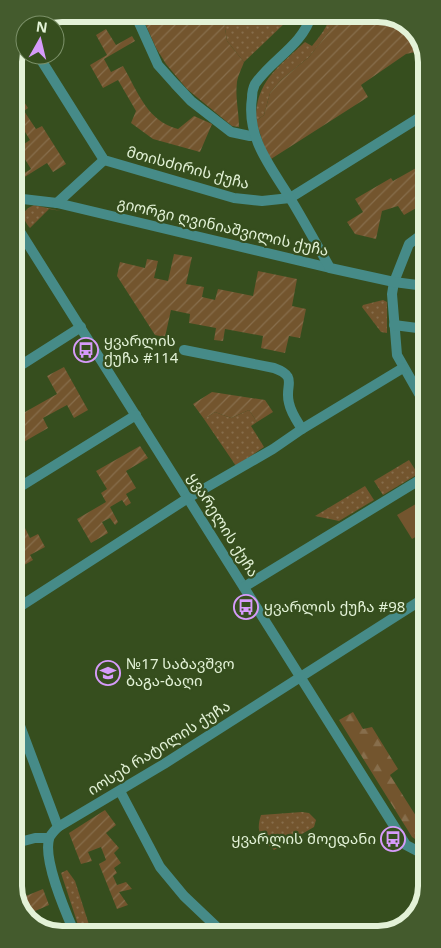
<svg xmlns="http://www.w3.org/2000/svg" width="441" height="948" viewBox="0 0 441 948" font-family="Georgia,'Noto Sans Georgian',serif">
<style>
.grass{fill:url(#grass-dots)}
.forest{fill:url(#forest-firs)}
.garden{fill:url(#garden-furrows)}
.pitch{fill:#73552e}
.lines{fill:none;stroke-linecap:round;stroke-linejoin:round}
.minor{stroke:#468b88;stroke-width:10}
.tertiary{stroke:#468b88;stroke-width:10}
.labels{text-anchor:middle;stroke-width:4.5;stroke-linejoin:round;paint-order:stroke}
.street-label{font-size:15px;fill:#e3f2d7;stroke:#364e1e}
.poi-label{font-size:15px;fill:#e3f2d7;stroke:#364e1e;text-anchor:start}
.rim{fill:none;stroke:#e3f2d7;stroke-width:6}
</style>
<defs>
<pattern id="grass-dots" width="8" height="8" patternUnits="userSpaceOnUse" patternTransform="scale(1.25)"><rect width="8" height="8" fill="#73552e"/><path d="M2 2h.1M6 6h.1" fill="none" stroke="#876e4c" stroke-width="1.8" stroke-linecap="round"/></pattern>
<pattern id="forest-firs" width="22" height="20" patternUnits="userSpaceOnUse" patternTransform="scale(1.25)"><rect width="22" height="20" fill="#73552e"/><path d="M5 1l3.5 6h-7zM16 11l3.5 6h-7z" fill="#876e4c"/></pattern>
<pattern id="garden-furrows" width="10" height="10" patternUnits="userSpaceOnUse" patternTransform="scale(1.25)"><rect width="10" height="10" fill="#73552e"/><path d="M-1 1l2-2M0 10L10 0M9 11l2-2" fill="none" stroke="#876e4c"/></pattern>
</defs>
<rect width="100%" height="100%" fill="#364e1e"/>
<g class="grass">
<polygon points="223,14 291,14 286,22 244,62 227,41"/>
<path d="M 330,14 L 343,14 L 309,57 L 281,80 L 270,93 L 264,115 L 256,121 C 255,82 278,67 305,42 L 312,46 C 319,37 329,26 330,14 Z"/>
<path d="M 34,205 L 61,211 L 49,209 L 30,228 C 22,218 20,211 34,205 Z"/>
<polygon points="383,300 387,302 387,333 381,332 362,307 363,305"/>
<polygon points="249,410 257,422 251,426 264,447 236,466 204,419 215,412 231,418"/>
<polygon points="409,460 418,474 383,495 374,481"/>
<polygon points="365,486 374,500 339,521 315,516"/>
<path d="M 302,812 L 309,813 L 316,820 L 314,827 L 274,850 C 262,839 255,833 261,815 Z"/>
<polygon points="67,870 75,881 92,934 81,934 61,873"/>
</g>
<polygon class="forest" points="353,712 363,729 372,727 398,769 390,775 423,827 427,825 427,840 418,841 412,837 339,720"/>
<g class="garden">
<path d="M 141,14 L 223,14 L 227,41 L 244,62 C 242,68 238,75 237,82 C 235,97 239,112 239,127 L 232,126 L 187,89 L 166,64 L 156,48 Z"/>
<polygon points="343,14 382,14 409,24 425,46 425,50 406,54 361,85 368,97 271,159 265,149 256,121 264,115 270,93 281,80 309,57"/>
<path d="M 106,29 L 116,45 L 132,36 L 135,41 L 104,59 L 111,72 L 123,66 C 138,92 147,121 178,129 L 194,116 L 212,124 L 200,152 L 153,139 L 131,123 L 136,111 L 118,80 L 103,88 L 90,65 L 107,55 L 96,35 Z"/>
<polygon points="14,86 28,108 24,111 36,129 42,126 66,164 53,172 47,163 23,178 21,175 31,169 18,148 30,140 14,114"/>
<polygon points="425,163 425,174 421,176 425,184 425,203 404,215 398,206 382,211 376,239 355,234 347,222 363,212 355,199 391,178 393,181"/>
<polygon points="174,254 192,257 186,284 204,287 202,297 215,300 218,289 253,296 258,271 297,279 292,306 306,309 300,338 289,336 285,353 261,348 263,336 225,329 223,341 214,340 216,328 189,323 190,314 171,310 165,337 155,335 117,276 120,262 145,268 147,259 158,261 154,278 168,281"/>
<polygon points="64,367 88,410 74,418 67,405 43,418 48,428 15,447 15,412 18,416 57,394 47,376"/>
<polygon points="212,392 265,400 273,412 257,422 249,410 231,418 215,412 204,419 193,404"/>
<polygon points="140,446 148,458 126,471 136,488 126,494 131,503 126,506 122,500 110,507 118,522 115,525 110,518 102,522 108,533 91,543 77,519 106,502 101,493 107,489 96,471"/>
<polygon points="25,528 30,538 38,534 45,547 30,555 33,560 19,568 15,561 15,533"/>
<polygon points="105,810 116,825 106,833 119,848 114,853 121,863 114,868 117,873 113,876 117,885 126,882 132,889 119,892 128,905 117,909 99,864 106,860 101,847 88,852 92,861 81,864 69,833"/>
<polygon points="43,889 49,905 26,915 16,900"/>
</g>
<polygon class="pitch" points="426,498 426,531 412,539 397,515"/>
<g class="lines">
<g class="minor">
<polyline points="135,14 158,65 175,84 191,101 231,132 250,136 253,134"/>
<polyline points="38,55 104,160 234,198 262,201 290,198 425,114"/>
<polyline points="14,198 57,203 330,268"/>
<polyline points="57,203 104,160"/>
<polyline points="14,222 406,845 427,856"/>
<polyline points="425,232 409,244 394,282 392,294 397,355 426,406"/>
<polyline points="394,325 425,329"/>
<path d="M 184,350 L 274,368 C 299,377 284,385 289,403 C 291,413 297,421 302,429"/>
<polyline points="15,369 81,327"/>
<polyline points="15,490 136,415"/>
<polyline points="244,587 426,476"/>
<polyline points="16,609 188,498 273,449 302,429 403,368"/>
<path d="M 16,715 L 58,827 C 55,830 50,835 49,839 C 43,861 66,913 75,934"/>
<polyline points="120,791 160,867 184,896 223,933"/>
<polyline points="58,827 164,764 426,597"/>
<polyline points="16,843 35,838 49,838"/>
</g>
<path class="tertiary" d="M 312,14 C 302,46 273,58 255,84 C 253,88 252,93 252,98 C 246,138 271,167 290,198 C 304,221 317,245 330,268 L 394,282 L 425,286"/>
</g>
<defs>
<symbol id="bus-ring" viewBox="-11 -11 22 22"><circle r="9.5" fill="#364e1e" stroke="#d69bfa" stroke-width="1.5"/><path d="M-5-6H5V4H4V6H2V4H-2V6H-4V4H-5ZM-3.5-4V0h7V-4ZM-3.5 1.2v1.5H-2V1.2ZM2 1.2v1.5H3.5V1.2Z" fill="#d69bfa"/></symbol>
<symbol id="school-ring" viewBox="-11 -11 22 22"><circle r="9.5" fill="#364e1e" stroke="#d69bfa" stroke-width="1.5"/><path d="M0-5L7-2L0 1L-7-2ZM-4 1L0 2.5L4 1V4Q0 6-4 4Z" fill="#d69bfa"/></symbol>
</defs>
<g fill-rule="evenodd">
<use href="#bus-ring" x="72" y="336" width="28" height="28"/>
<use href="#bus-ring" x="232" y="593" width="28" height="28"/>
<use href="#school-ring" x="94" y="659" width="28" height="28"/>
<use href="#bus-ring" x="379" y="825" width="28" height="28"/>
</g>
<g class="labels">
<g class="street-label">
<text transform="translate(188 168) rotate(15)" y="5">მთისძირის ქუჩა</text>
<text transform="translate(223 227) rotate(13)" y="5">გიორგი ღვინიაშვილის ქუჩა</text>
<text transform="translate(223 525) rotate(58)" y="5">ყვარელის ქუჩა</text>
<text transform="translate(159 748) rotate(-32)" y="5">იოსებ რატილის ქუჩა</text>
</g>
<g class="poi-label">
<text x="104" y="346">ყვარლის<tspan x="104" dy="17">ქუჩა #114</tspan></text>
<text x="264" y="612">ყვარლის ქუჩა #98</text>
<text x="126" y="669">№17 საბავშვო<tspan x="126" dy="17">ბაგა-ბაღი</tspan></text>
<text x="376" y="844" text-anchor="end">ყვარლის მოედანი</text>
</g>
</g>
<path d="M0 0H441V948H0ZM62 22H378A40 40 0 0 1 418 62V886A40 40 0 0 1 378 926H62A40 40 0 0 1 22 886V62A40 40 0 0 1 62 22Z" fill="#445b2d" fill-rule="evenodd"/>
<path class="rim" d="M62 22H378A40 40 0 0 1 418 62V886A40 40 0 0 1 378 926H62A40 40 0 0 1 22 886V62A40 40 0 0 1 62 22Z"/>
<g transform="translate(40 40) rotate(8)"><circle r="24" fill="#364e1e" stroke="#7b9068"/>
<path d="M0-4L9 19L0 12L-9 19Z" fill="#d69bfa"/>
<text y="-8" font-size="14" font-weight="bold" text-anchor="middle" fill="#e3f2d7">N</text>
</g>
</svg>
